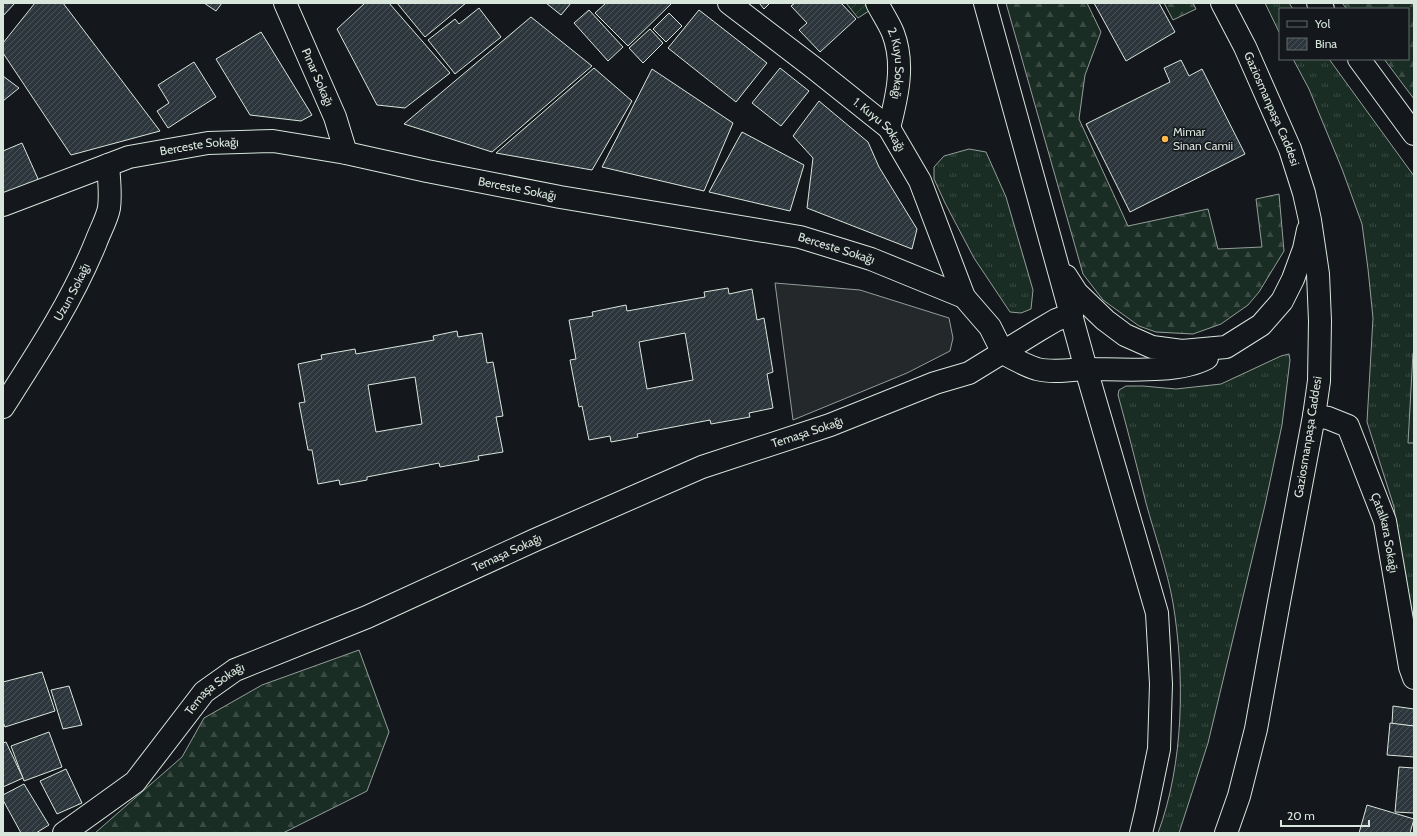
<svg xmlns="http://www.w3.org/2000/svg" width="1417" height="836" viewBox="0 0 1417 836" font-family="Cabin,sans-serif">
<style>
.grass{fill:url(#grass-tufts);stroke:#939e99}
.forest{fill:url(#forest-firs);stroke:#939e99}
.garden{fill:url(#garden-furrows);stroke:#939e99}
.pitch{fill:#1a2d24;stroke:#939e99}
.parking{fill:#24282b;stroke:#939e99}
.building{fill:url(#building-hatch);stroke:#d8e6dc;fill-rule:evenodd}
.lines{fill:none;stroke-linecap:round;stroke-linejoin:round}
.minor-casing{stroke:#d8e6dc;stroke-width:24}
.major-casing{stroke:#d8e6dc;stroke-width:24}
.minor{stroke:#14181c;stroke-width:22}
.major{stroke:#14181c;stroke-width:22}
.poi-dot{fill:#ffb74d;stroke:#14181c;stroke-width:1.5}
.labels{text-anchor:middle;stroke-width:3;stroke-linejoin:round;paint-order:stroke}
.street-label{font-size:12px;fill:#d8e6dc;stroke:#14181c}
.poi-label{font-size:12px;fill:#d8e6dc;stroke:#14181c;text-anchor:start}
</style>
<defs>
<pattern id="grass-tufts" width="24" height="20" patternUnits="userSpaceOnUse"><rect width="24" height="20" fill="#1a2d24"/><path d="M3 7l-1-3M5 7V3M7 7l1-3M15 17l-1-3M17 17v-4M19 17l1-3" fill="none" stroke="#3b4b43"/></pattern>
<pattern id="forest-firs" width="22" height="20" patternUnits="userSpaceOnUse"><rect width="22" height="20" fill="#1a2d24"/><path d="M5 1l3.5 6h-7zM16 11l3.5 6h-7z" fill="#3b4b43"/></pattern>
<pattern id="garden-furrows" width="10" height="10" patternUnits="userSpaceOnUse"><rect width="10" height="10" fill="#1a2d24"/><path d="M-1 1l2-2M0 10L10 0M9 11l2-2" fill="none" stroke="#3b4b43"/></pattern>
<pattern id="building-hatch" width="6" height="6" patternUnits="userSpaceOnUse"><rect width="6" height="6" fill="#2c363c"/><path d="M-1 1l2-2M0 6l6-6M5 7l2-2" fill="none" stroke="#4a5358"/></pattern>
</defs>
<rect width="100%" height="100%" fill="#14181c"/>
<g class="grass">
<polygon points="1265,3 1289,3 1293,9 1280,9 1280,34"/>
<polygon points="1293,59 1329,59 1414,176 1414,636 1405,594 1394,507 1367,422 1373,318 1368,269 1362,224 1342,169 1309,89"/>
<polygon points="969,149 986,152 1006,197 1033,290 1031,309 1021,313 1010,312 974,258 945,203 934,179 934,167 944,156"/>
<path d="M 1289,354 L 1290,360 L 1282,425 L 1265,505 L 1208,743 L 1179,833 L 1158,833 C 1184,763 1185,676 1173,603 C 1167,569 1155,536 1146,503 C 1137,467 1128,431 1118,395 L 1119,390 L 1126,386 L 1143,386 L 1176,389 L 1221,384 L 1281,356 Z"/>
</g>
<g class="forest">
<polygon points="1006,3 1087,3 1101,32 1085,75 1079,119 1128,226 1208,209 1218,249 1262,247 1256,199 1279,194 1284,251 1259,292 1248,305 1221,324 1193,334 1156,332 1139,326 1103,300 1083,274"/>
<polygon points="1164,3 1193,3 1196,9 1173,20"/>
<polygon points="1342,3 1414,3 1414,99 1384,59 1408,59 1408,9 1347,9"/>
<polygon points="359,650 389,732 367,791 283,833 95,833 182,757 204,718 262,685"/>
</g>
<polygon class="garden" points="846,3 868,3 872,9 858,18"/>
<polygon class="pitch" points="1413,353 1414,353 1414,443 1408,443"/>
<polygon class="parking" points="775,283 860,290 949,318 953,338 950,351 907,373 793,420"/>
<g class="building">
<polygon points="3,3 15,3 3,16"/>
<polygon points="35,3 63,3 160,131 71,155 3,53 3,43"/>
<polygon points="204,3 222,3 216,11"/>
<polygon points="365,3 389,3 450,73 405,108 377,105 337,29"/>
<polygon points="397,3 466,3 425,37"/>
<polygon points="546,3 571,3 561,15"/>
<polygon points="606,3 672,3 628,46 595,13"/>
<polygon points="759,3 770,3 764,9"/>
<polygon points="795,3 841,3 856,19 820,52 799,30 807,23 791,6"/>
<polygon points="1094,3 1159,3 1175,32 1126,61"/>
<polygon points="479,8 501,37 455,74 428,40 455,19 459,24"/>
<polygon points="589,10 623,47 608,61 574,23"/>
<polygon points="699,10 767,63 736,102 668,48"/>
<polygon points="669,13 682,26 666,42 653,29"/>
<polygon points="531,17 592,66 492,152 404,124"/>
<polygon points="650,29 663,43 643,63 629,48"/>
<polygon points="261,32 312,115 301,121 250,115 216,59"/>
<polygon points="1181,60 1189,76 1202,69 1245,154 1130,212 1086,124 1170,82 1164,68"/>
<polygon points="194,62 216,97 168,128 157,111 169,103 158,85"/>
<polygon points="594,68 632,101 592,170 496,153"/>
<polygon points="780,68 809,91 781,126 752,103"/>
<polygon points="652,69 733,123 704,191 602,167"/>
<polygon points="3,76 19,88 3,101"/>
<polygon points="819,101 868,142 879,167 917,229 912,249 807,208 813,158 793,136"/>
<polygon points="742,132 804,165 790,211 709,192"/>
<polygon points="22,143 39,181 3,197 3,151"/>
<path d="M 728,288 L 729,294 L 752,289 L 757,320 L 764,318 L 773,372 L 767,374 L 773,408 L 749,413 L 750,417 L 711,424 L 710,420 L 637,434 L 638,437 L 611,442 L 610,436 L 589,440 L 582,406 L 579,407 L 570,360 L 576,359 L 569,320 L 593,316 L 592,312 L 626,305 L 627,311 L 705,297 L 704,292 ZM 685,333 L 693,380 L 647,389 L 639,342 Z"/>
<path d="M 457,331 L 458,337 L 482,333 L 487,363 L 493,362 L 503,416 L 496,417 L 503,452 L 478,456 L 479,460 L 440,467 L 439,463 L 367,477 L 367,480 L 340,485 L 339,480 L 318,484 L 312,450 L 308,450 L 299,403 L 305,402 L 298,364 L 322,359 L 321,355 L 355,349 L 356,354 L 434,340 L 433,336 ZM 415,377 L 422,424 L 376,432 L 368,385 Z"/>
<polygon points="42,672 55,711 5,727 3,722 3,682"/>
<polygon points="69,686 82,725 63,729 51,690"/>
<polygon points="1393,706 1414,709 1414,726 1392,724"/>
<polygon points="1390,723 1414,726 1414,757 1387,755"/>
<polygon points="49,732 62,767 24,781 11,746"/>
<polygon points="6,742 23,778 3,787 3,743"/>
<polygon points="1399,767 1414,768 1414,813 1395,812"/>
<polygon points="66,769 82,803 57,814 40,781"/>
<polygon points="24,784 49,825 36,833 21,833 3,800 3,795"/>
<polygon points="1367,805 1414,819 1410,833 1359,833"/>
</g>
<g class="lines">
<defs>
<g id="minor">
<path id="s1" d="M 285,3 L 335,117 L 346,153"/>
<path id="s2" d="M 729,3 L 814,68 L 889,128 L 920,181 L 964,297"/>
<path id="s3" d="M 877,3 C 882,13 889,23 893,33 C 905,64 897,97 889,128"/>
<polyline points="1318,3 1323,9"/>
<polyline points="1359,59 1414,134"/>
<path id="s4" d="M 3,205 L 129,157 L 208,143 L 273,141 L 346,153 L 427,171 L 560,197 L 800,237 L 871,259 L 964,297 L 990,327 L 1003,353"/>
<path d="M 1003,353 C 1014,359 1024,365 1037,369 C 1052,373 1070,370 1086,369"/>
<path id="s5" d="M 3,407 C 37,354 72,301 96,242 C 100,231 107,219 109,208 C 111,194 109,179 108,165"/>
<path id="s6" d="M 1314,416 L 1328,418 L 1348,426 L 1385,521 L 1410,667 L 1414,678"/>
<path id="s7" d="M 64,833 L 135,782 L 204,692 L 235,670 L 367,617 L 535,540 L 702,467 L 830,425 L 935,383 L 969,373 L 1039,330 L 1056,320 L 1072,314"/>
</g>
<g id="major">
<polyline points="985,3 1086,369 1157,613 1161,684 1159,749 1146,812 1141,833"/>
<path id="s8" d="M 1222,3 L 1245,47 L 1290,149 L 1304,193 L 1310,220 L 1318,274 L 1320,321 L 1319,381 L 1314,416 L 1279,602 L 1256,729 L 1239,796 L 1226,833"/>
<polyline points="1066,276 1077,293 1105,320 1125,335 1152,347 1182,351 1226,347 1261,325 1282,301 1293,279 1304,249 1308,230"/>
<path d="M 1086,369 C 1120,369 1178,374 1207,358"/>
</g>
</defs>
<use href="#minor" class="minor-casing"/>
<use href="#major" class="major-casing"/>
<use href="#minor" class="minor"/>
<use href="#major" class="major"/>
</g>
<circle class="poi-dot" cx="1165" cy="139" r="4"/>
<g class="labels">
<g class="street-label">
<text dy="4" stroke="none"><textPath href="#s3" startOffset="65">2. Kuyu Sokağı</textPath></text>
<text dy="4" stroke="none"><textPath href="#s1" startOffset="81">Pınar Sokağı</textPath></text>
<text dy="4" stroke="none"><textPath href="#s8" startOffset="117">Gaziosmanpaşa Caddesi</textPath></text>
<text dy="4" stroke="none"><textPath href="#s2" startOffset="194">1. Kuyu Sokağı</textPath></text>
<text dy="4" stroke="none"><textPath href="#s4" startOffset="206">Berceste Sokağı</textPath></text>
<text dy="4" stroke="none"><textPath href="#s4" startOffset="529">Berceste Sokağı</textPath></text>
<text dy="4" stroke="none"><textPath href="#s4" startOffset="854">Berceste Sokağı</textPath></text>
<text dy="4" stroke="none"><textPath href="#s5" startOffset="134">Uzun Sokağı</textPath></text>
<text dy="4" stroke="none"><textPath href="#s7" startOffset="859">Temaşa Sokağı</textPath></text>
<text transform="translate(1308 437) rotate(-81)" y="4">Gaziosmanpaşa Caddesi</text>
<text dy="4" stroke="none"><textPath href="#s6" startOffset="149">Çatalkara Sokağı</textPath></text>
<text dy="4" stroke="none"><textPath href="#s7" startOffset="535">Temaşa Sokağı</textPath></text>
<text dy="4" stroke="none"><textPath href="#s7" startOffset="211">Temaşa Sokağı</textPath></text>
</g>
<g class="poi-label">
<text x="1173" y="136">Mimar<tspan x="1173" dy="14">Sinan Camii</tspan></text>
</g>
</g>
<rect width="1417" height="836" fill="none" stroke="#d8e6dc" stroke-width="8"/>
<rect x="1279" y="8" width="130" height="52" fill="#14181c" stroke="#626a69"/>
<rect x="1287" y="21" width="20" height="6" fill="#14181c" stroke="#626a69"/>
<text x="1315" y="28" font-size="12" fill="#d8e6dc">Yol</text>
<rect x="1287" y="38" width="20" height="12" fill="url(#building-hatch)" stroke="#626a69"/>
<text x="1315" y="48" font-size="12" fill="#d8e6dc">Bina</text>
<path d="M1281 820v6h88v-6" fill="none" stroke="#d8e6dc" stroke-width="2"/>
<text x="1287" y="820" font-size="12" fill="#d8e6dc" stroke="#14181c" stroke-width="3" paint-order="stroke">20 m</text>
</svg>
